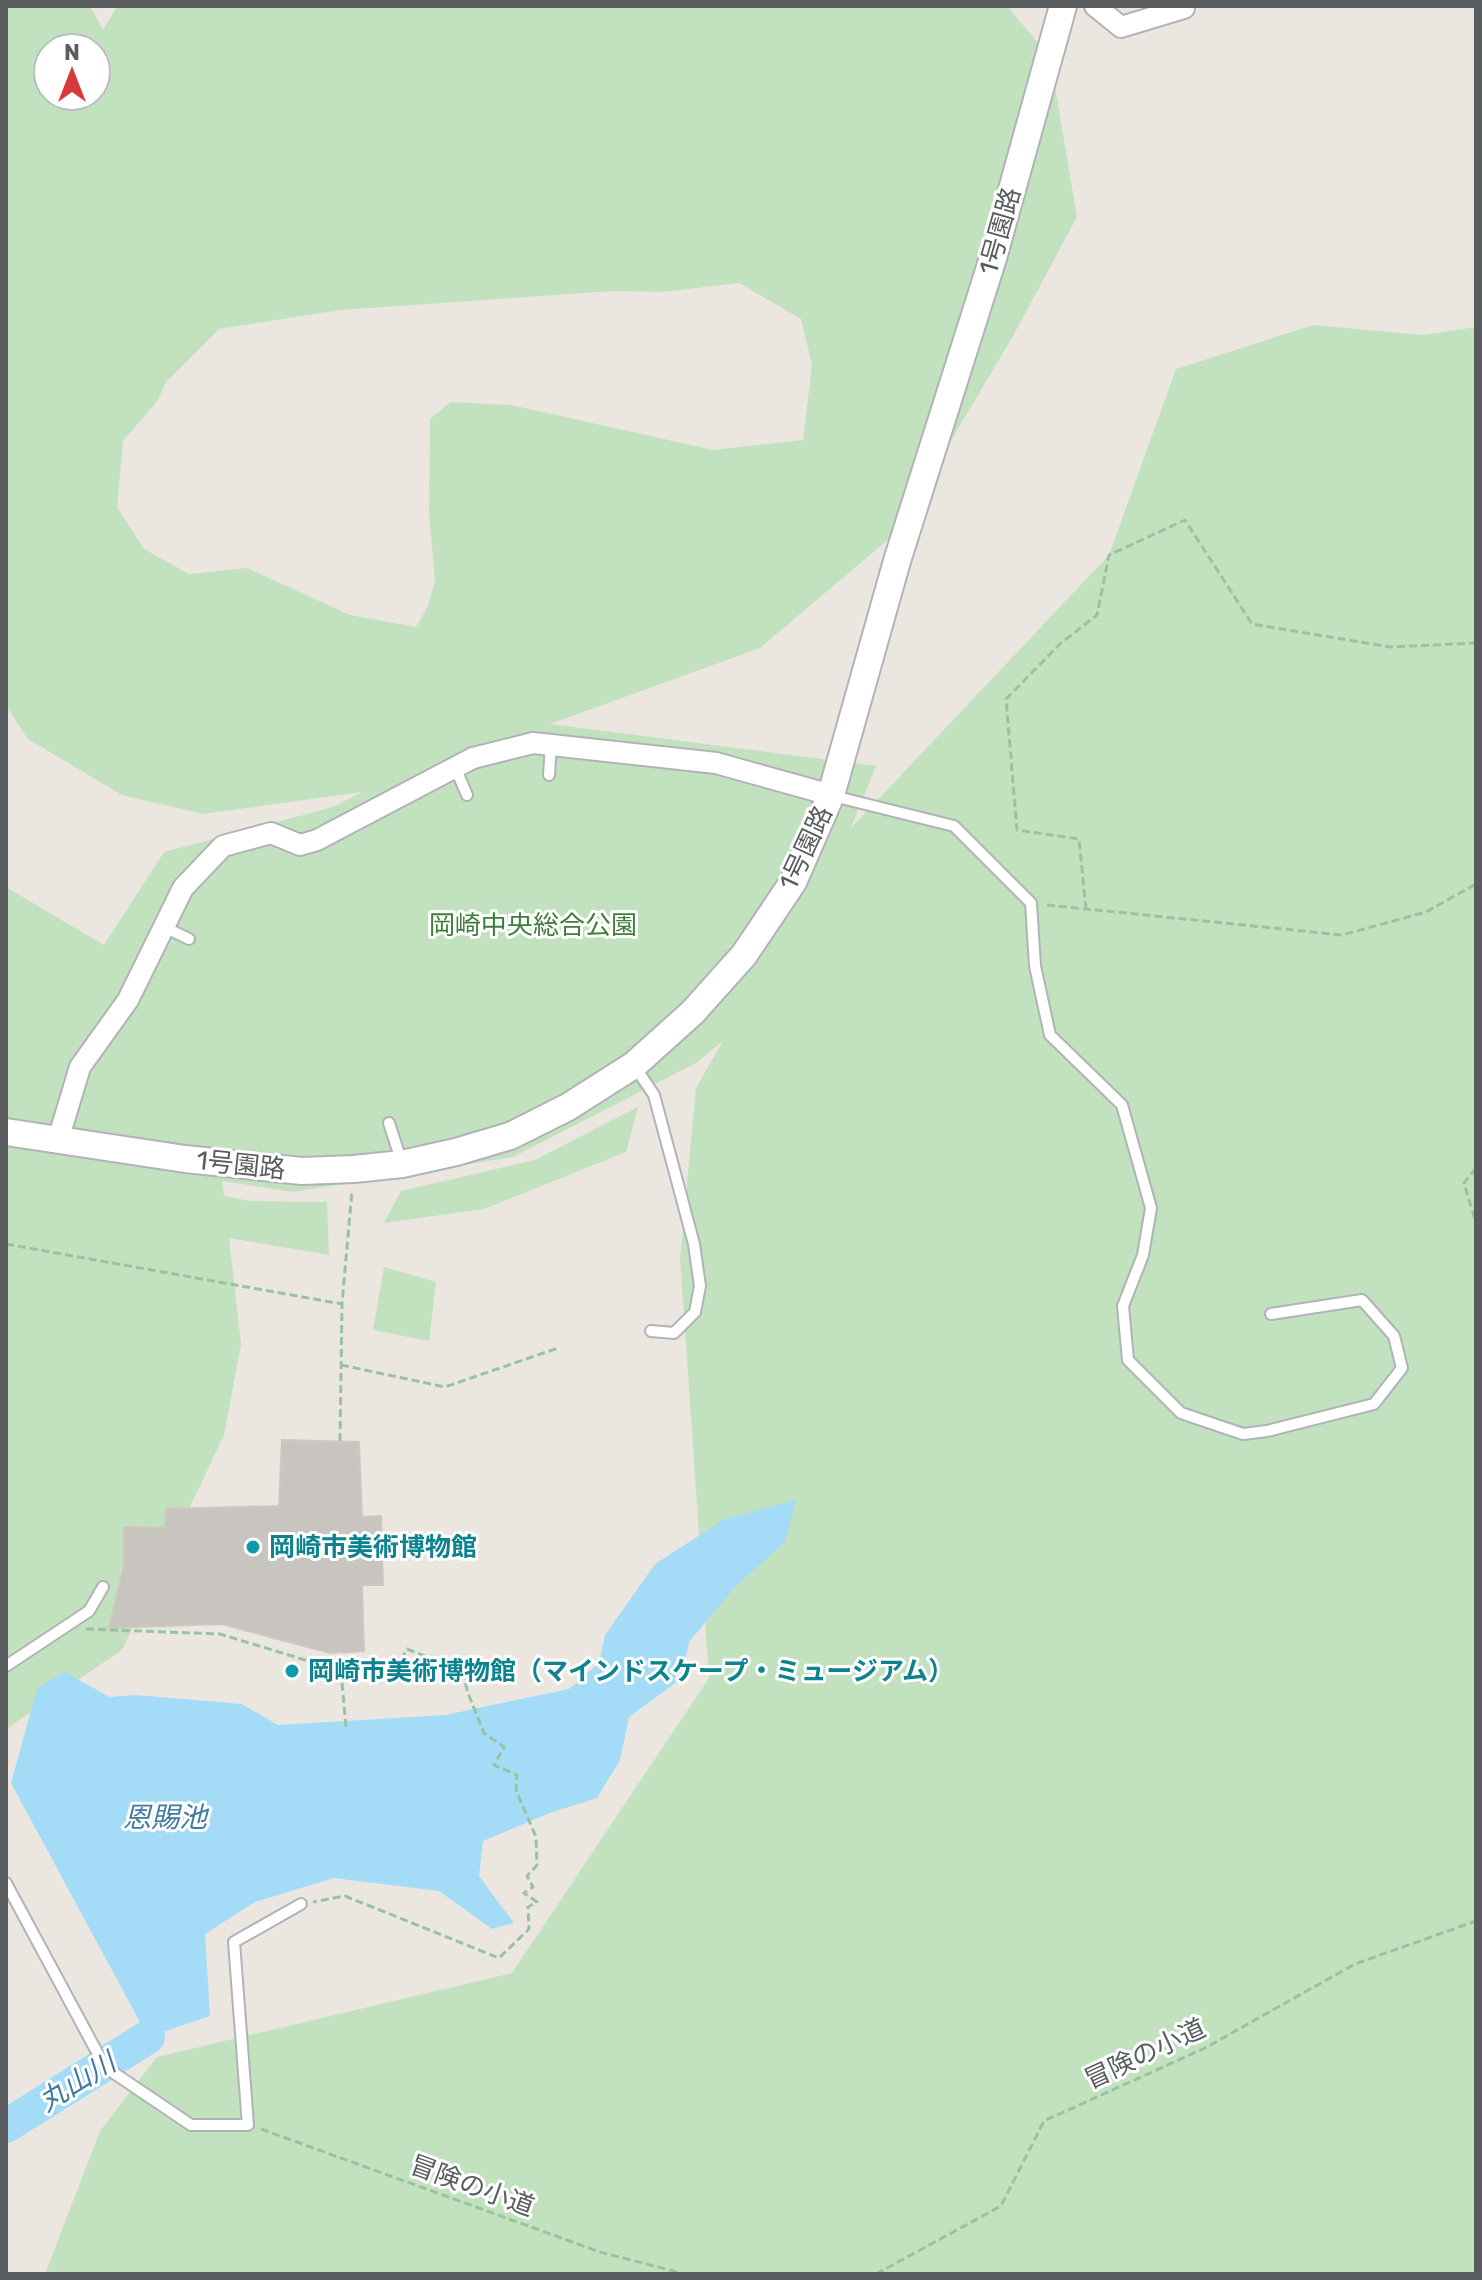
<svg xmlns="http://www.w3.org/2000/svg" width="1482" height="2280" font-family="Rubik,'Noto Sans JP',sans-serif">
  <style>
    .green { fill: #c2e1be; fill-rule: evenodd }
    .water { fill: #a4dcf7 }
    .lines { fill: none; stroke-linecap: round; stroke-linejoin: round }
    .river { stroke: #a4dcf7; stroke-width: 34 }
    .building { fill: #c8c4c0; stroke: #cec8bf; stroke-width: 2 }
    .service-casing { stroke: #b1b3b7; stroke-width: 14 }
    .minor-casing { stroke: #b1b3b7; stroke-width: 24 }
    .tertiary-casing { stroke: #b1b3b7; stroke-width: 30 }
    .path { stroke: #99c3a0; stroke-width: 3; stroke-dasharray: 8 4; stroke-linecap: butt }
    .service { stroke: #fff; stroke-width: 10 }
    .minor { stroke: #fff; stroke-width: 20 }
    .tertiary { stroke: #fff; stroke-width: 26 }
    .culture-dot { fill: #0f9aa8; stroke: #fff; stroke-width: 3 }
    .labels { text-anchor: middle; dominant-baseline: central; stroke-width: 6; stroke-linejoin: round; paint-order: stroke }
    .street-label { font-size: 26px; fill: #595d60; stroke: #fff }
    .park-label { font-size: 26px; fill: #3f7d3a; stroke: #fff }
    .culture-label { font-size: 26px; font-weight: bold; fill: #0d838f; stroke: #fff; text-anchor: start }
    .water-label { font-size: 28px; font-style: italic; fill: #417a9e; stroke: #fff }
  </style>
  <rect width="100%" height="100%" fill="#ebe7e0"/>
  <path class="green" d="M 6,6 L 90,6 L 103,30 L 117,6 L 1007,6 L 1050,57 L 1077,217 L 1013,336 L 896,533 L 760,648 L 550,724 L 876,766 L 851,828 L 1109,555 L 1176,369 L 1313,325 L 1423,335 L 1476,327 L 1476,2274 L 45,2274 L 100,2131 L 157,2057 L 512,1973 L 709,1678 L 680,1258 L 696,1088 L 723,1041 L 696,1063 L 513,1157 L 293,1192 L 222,1181 L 224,1196 L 251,1201 L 327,1202 L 329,1255 L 229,1238 L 241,1344 L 224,1435 L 122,1650 L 6,1729 L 6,887 L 104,945 L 164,852 L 333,807 L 362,792 L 203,814 L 122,795 L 28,739 L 6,706 ZM 48,48 L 96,48 L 96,96 L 48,96 ZM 739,283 L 801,319 L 812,365 L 803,440 L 713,450 L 511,405 L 451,402 L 430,419 L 429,513 L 435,581 L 428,606 L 416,627 L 350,615 L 247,568 L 189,574 L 144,549 L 117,507 L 123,441 L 158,400 L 166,382 L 219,329 L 340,310 L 613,291 L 662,292 Z
    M 638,1107 L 626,1152 L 484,1209 L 384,1223 L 401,1191 L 535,1160 Z
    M 384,1267 L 436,1282 L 429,1341 L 373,1330 Z"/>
  <path class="water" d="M 796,1500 L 785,1542 L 736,1586 L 689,1642 L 682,1678 L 629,1717 L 620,1760 L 597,1798 L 550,1813 L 483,1841 L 479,1876 L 514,1923 L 492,1929 L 439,1891 L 334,1878 L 255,1902 L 205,1934 L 210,2016 L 148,2037 L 11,1783 L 37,1689 L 64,1672 L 110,1697 L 135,1695 L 242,1704 L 278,1725 L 445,1715 L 569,1689 L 599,1663 L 605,1635 L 655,1564 L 725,1519 Z"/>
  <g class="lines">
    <path class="river" d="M 6,2126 L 148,2037"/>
  </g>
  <path class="building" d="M 282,1440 L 359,1442 L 362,1517 L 381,1516 L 383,1585 L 362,1585 L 364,1651 L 330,1653 L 222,1624 L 109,1628 L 124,1565 L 124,1527 L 165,1528 L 166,1509 L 279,1506 Z"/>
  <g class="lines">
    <defs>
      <path id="service" d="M 455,767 L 467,795
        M 549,775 L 551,745
        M 833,796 L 954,826 L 1031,903 L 1035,966 L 1050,1035 L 1122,1105 L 1151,1208 L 1143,1255 L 1123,1306 L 1128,1360 L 1181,1413 L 1243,1434 L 1267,1431 L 1374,1404 L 1402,1368 L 1394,1336 L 1362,1300 L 1271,1314
        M 162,926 L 189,939
        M 635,1067 L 654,1095 L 694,1244 L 700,1286 L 695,1312 L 674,1333 L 651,1331
        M 389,1123 L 402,1163
        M 6,1666 L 89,1611 L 103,1587
        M 6,1883 L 105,2067 L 191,2125 L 248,2125 L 234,1942 L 301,1904"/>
      <path id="minor" d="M 1095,6 L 1121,27 L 1184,8 L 1184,6
        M 58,1140 L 80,1067 L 128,1000 L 183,888 L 223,846 L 271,833 L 300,845 L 317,840 L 473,758 L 533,743 L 716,763 L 831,795"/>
      <path id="tertiary" d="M 6,1132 L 185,1159 L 302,1171 L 354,1169 L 402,1164 L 456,1152 L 510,1136 L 568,1107 L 634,1065 L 693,1012 L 744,955 L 793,882 L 831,795 L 897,561 L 993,258 L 1063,6"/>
    </defs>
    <use href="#service" class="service-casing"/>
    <use href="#minor" class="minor-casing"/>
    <use href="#tertiary" class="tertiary-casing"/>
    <path class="path" d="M 1047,905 L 1342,935 L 1426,912 L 1476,884
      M 1086,909 L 1079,839 L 1017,830 L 1006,699 L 1060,644 L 1097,615 L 1109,555 L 1185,520 L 1252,624 L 1390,647 L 1476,643
      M 1476,1168 L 1464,1183 L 1476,1223
      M 6,1244 L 342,1304 L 352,1190
      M 341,1365 L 445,1387 L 558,1348
      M 340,1441 L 342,1304
      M 86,1629 L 220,1634 L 341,1671 L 399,1664 L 407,1649 L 462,1671 L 468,1693 L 484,1733 L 504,1747 L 494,1765 L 517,1775 L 516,1790 L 536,1837 L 537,1865 L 527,1876 L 533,1887 L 524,1893 L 537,1902 L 528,1907 L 529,1929 L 499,1958 L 345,1896 L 313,1902
      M 341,1671 L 346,1727
      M 261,2129 L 600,2252 L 685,2274
      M 876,2274 L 1001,2206 L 1044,2121 L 1205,2048 L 1355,1964 L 1476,1921"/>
    <use href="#service" class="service"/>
    <use href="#minor" class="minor"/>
    <use href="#tertiary" class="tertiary"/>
  </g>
  <g class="culture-dot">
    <circle cx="253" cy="1547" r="8"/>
    <circle cx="292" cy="1671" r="8"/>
  </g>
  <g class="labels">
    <g class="street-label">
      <text transform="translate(1000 231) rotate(-74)">1号園路</text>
      <text transform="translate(806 848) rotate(-65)">1号園路</text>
      <text transform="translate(241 1165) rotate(6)">1号園路</text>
      <text transform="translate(1145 2054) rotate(-25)">冒険の小道</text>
      <text transform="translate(472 2186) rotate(20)">冒険の小道</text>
    </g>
    <g class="park-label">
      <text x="533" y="925">岡崎中央総合公園</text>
    </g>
    <g class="culture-label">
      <text x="269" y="1547">岡崎市美術博物館</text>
      <text x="308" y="1671">岡崎市美術博物館（マインドスケープ・ミュージアム）</text>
    </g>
    <g class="water-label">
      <text x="165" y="1817">恩賜池</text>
      <text transform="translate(77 2082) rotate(-32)">丸山川</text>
    </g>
  </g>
  <rect width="1482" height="2280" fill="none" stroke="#595d60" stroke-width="16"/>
  <g transform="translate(72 72)"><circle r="38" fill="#ffffff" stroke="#bdbebf" stroke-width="2"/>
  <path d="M0-6L14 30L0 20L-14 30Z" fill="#d9383e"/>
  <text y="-12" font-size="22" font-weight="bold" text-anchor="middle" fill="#595d60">N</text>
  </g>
</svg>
